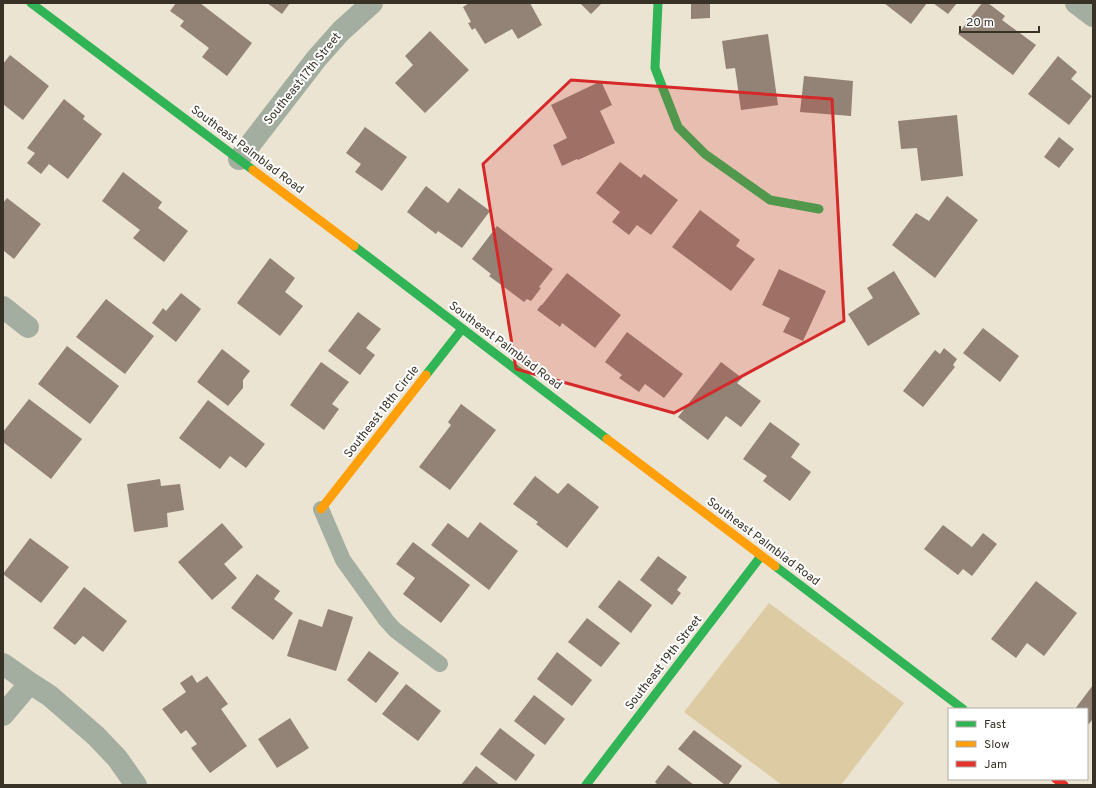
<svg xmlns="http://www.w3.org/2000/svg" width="1096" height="788" font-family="Overpass,sans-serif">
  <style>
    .green { fill: #ddcba3 }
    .building { fill: #928376 }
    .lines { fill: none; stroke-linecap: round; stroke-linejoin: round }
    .lane { stroke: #a4aea0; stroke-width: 16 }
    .street { stroke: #a4aea0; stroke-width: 22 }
    .fast { stroke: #30b455; stroke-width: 9 }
    .slow { stroke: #ff9f0a; stroke-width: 9 }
    .jam { stroke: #e5322d; stroke-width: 9 }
    .marked { fill: #d62828; fill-opacity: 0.2; stroke: #d62828; stroke-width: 3; stroke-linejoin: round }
    .labels { text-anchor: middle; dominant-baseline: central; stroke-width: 4; stroke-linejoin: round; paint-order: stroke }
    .street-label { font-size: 12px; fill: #383226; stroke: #fff }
  </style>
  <rect width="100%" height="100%" fill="#ece4d2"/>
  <path class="green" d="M 769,603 L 904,703 L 841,785 L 782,785 L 684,712 Z"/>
  <path class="building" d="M 176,3 L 195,3 L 196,4 L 200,3 L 252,43 L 227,76 L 202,57 L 209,48 L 180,26 L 184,21 L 170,11 Z
    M 267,3 L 290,3 L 282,14 Z
    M 469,3 L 530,3 L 542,25 L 518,39 L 512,29 L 485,44 L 475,28 L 472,30 L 468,23 L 471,22 L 463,7 Z
    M 580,3 L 602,3 L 591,14 Z
    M 691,3 L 710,3 L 710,18 L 691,19 Z
    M 884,3 L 927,3 L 911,24 Z
    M 933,3 L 957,3 L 948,14 Z
    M 982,3 L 988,3 L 1005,16 L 1002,20 L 1036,45 L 1013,75 L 958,34 Z
    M 430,31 L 469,70 L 425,113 L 395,83 L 413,65 L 405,56 Z
    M 768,34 L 778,105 L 741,110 L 735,68 L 726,69 L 722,41 Z
    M 10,55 L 49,86 L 23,120 L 3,104 L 3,64 Z
    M 1058,56 L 1077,72 L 1071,79 L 1092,96 L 1069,125 L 1028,94 Z
    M 804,76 L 853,81 L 851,116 L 800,112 Z
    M 601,81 L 612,105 L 600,111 L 615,143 L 578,160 L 577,159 L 562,166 L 553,145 L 567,138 L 551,105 Z
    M 64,99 L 85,116 L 83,119 L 102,134 L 68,179 L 49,164 L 41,174 L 27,163 L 35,153 L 27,148 Z
    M 957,115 L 963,176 L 921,181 L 917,148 L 901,149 L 898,121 Z
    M 365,127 L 407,157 L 382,191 L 355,172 L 361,164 L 346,153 Z
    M 1059,137 L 1074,149 L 1059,168 L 1044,157 Z
    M 620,162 L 641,178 L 644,174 L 678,200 L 651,235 L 637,225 L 629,235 L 612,222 L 620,212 L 596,193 Z
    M 123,172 L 162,202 L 158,208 L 188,231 L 164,262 L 133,238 L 140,230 L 102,201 Z
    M 426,186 L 448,203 L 459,188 L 490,211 L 462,248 L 438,231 L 436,234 L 407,212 Z
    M 947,196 L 978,220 L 935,278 L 892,245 L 916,213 L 929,221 Z
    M 7,198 L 41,224 L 14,259 L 4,251 L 3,253 L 3,203 Z
    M 700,210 L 740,240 L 736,246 L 755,259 L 731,291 L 672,247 Z
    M 497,226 L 553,269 L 539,287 L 541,288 L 531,301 L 527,299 L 524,302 L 489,276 L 491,274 L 472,259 Z
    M 270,258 L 295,278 L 285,292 L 303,306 L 280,336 L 237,303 Z
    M 779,269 L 826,291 L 803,341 L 783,332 L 790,318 L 762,305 Z
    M 894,271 L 920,314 L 868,346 L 848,314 L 873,298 L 867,288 Z
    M 567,273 L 621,315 L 595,348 L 562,323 L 560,327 L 537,310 L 541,305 L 542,305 Z
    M 181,293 L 201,309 L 176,342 L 152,323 L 163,308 L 166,311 Z
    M 106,299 L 154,336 L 125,374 L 76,337 Z
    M 358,312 L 381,329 L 366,348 L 375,355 L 360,375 L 328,351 Z
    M 983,328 L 1019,356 L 1000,382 L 963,353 Z
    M 627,332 L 683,374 L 664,398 L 645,384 L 639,392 L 619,378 L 622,375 L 605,362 Z
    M 67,346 L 119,386 L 90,424 L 38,384 Z
    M 944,348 L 957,359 L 953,365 L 955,367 L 923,407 L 903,391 L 935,350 L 940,354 Z
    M 222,349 L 250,371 L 243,380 L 243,388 L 228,406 L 197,382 Z
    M 321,362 L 349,382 L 332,404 L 339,409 L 324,430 L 290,405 Z
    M 721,362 L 742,378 L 737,383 L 761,401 L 741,427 L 726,416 L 708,440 L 678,417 Z
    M 29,399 L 82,439 L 51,479 L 3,442 L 3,432 Z
    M 208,400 L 265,444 L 246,468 L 230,456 L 220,469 L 179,438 Z
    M 461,404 L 496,430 L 450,490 L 419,467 L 451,425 L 448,422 Z
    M 770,422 L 800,444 L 791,457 L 811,472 L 790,501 L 763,481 L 767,476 L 743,459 Z
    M 535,476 L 558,494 L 568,483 L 599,507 L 567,548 L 536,524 L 538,522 L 513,504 Z
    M 160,479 L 161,486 L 180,484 L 184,510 L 167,513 L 168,527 L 134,532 L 127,484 Z
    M 480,522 L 518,551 L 489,590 L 431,545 L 448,523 L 468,538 Z
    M 222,523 L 243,547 L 224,564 L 237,578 L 212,600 L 178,562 Z
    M 943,525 L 972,547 L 983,533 L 997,544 L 972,576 L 963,569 L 958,575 L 924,549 Z
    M 30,538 L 69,567 L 41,603 L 3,574 Z
    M 413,542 L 470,585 L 441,623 L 403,594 L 415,578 L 396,564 Z
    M 658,556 L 687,577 L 677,590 L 681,593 L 672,605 L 640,580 Z
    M 257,574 L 280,591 L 274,599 L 293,613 L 273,640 L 231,608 Z
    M 619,580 L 652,605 L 631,633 L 598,607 Z
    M 1036,581 L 1077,613 L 1044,656 L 1027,643 L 1016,658 L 991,639 Z
    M 84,587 L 127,621 L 103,652 L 83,636 L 75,645 L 53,628 Z
    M 328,609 L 353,617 L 336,671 L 287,656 L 299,619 L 322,627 Z
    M 587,618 L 620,643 L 601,667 L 568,642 Z
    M 369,651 L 399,673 L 376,703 L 347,680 Z
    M 557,652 L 592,680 L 572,706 L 537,679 Z
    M 192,675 L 197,683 L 207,676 L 228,704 L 221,709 L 247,746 L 210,773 L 191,748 L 197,744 L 186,730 L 181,734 L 162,709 L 186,692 L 180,683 Z
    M 406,684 L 441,711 L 418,741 L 382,714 Z
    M 1093,685 L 1093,721 L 1092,720 L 1089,724 L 1087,722 L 1087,709 L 1075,709 Z
    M 534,695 L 565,719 L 545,745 L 514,721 Z
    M 290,718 L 309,748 L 277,768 L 258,739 Z
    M 500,728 L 535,755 L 516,781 L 480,754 Z
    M 694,730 L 742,766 L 728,785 L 725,785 L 678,749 Z
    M 668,765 L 694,785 L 658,785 L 655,782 Z
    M 476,766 L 500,785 L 461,785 Z"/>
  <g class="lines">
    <path class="lane" d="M 321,509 L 343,560 L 386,620 L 395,630 L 440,664"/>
    <path class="street" d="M 1076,3 L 1093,16
      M 239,159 L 317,58 L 341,31 L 372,3
      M 3,307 L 28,327
      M 3,664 L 30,683 L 50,696 L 96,736 L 117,758 L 136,785
      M 3,715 L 30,683"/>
    <path class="fast" d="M 31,3 L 253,170
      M 658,3 L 655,68 L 678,127 L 705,154 L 770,200 L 819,209
      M 354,246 L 607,439
      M 426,375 L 462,329
      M 775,566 L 963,709
      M 586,785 L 761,556"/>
    <path class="slow" d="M 253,170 L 354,246
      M 607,439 L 775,566
      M 321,509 L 426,375"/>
    <path class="jam" d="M 1056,779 L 1064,785"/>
  </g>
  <path class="marked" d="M 571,80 L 832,99 L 844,321 L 674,413 L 516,369 L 483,164 Z"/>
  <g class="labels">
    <g class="street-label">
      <text transform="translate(303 79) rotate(-51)">Southeast 17th Street</text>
      <text transform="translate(247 150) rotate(37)">Southeast Palmblad Road</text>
      <text transform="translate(505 346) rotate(37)">Southeast Palmblad Road</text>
      <text transform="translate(382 412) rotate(-52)">Southeast 18th Circle</text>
      <text transform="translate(763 542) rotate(37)">Southeast Palmblad Road</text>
      <text transform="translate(664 663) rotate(-52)">Southeast 19th Street</text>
    </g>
  </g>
  <rect width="1096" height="788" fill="none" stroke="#383226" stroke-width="8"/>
  <rect x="948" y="708" width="140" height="72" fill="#ffffff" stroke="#afada8"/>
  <rect x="956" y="721" width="20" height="6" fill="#30b455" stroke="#afada8"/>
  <text x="984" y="728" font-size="12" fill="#383226">Fast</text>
  <rect x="956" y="741" width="20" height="6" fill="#ff9f0a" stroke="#afada8"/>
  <text x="984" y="748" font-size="12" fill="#383226">Slow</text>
  <rect x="956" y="761" width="20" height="6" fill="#e5322d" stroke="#afada8"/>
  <text x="984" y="768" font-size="12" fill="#383226">Jam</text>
  <path d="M960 26v6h79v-6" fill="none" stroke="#383226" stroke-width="2"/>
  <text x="966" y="26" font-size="12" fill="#383226" stroke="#ffffff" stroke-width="3" paint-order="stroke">20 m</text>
</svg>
